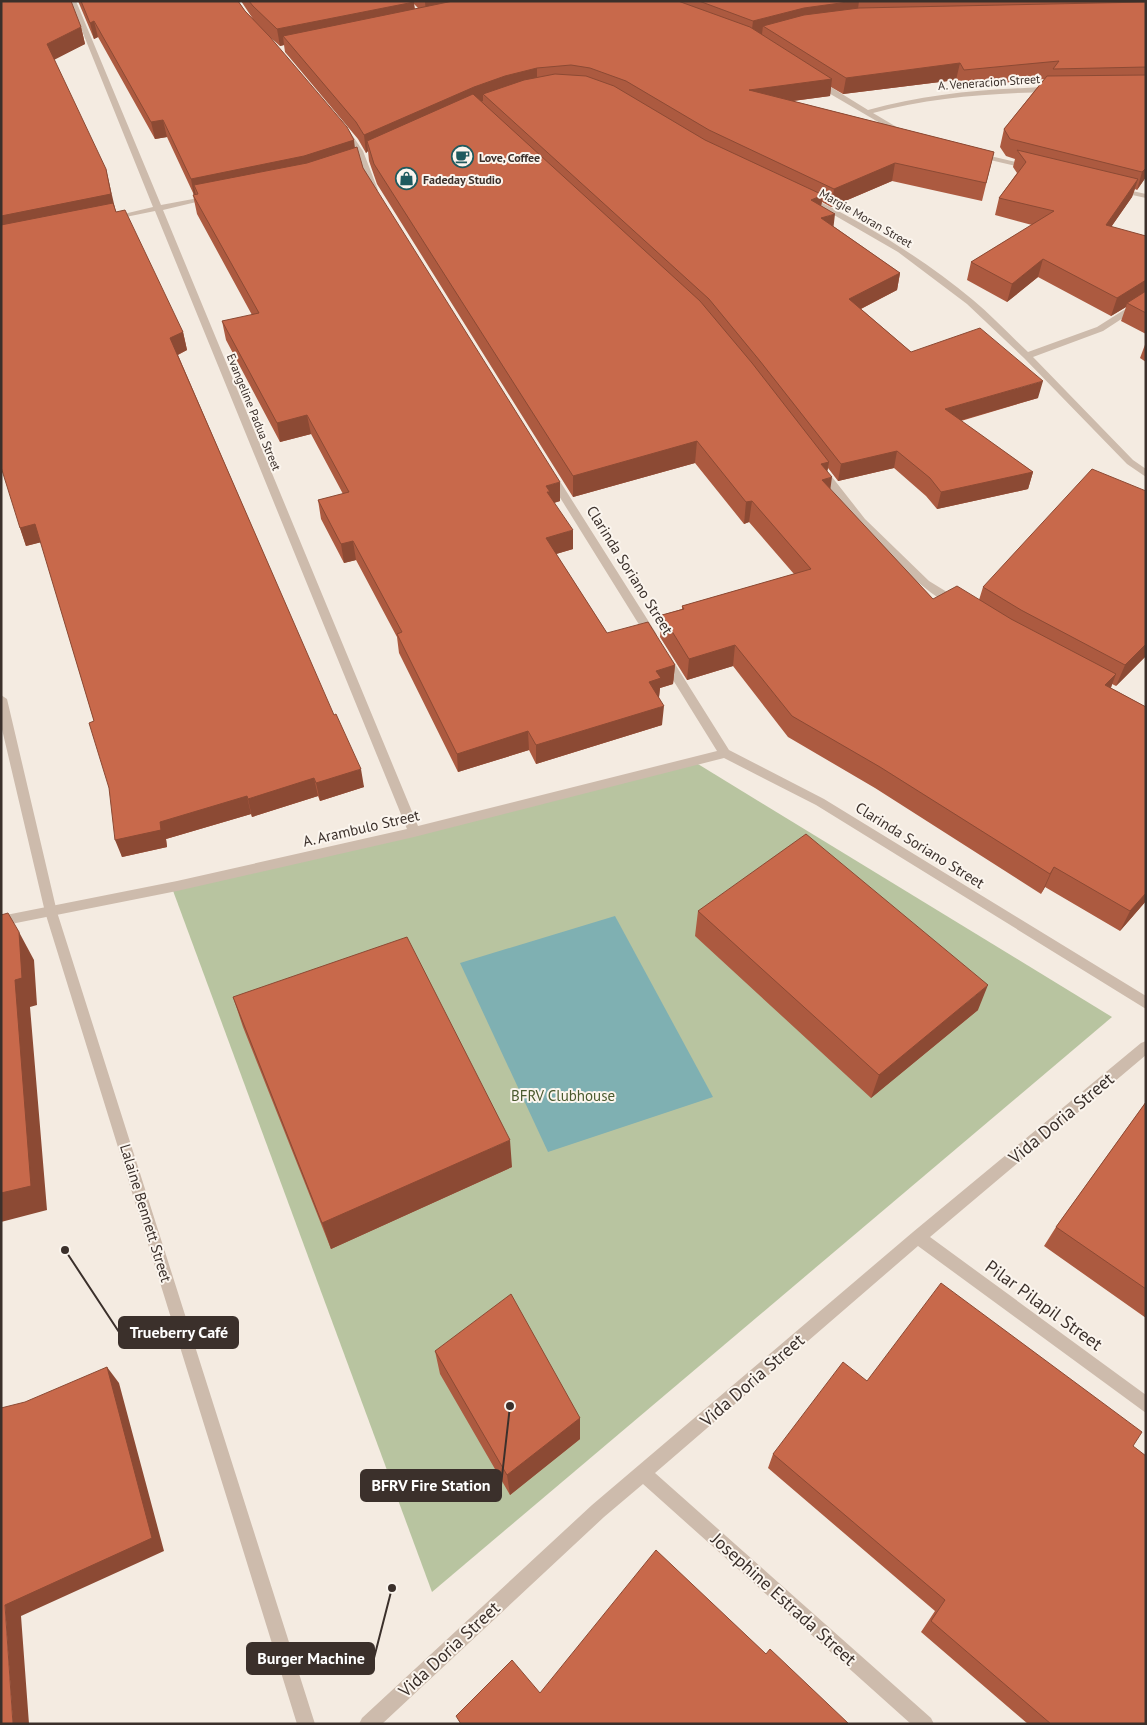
<svg xmlns="http://www.w3.org/2000/svg" width="1147" height="1725" font-family="'PT Sans',sans-serif">
  <style>
    .green { fill: #b8c4a0 }
    .water { fill: #7fb0b2 }
    .lines { fill: none; stroke-linecap: round; stroke-linejoin: round }
    .minor { fill: #cdbbac; fill-rule: evenodd }
    .tertiary { fill: #cdbbac; fill-rule: evenodd }
    .wall { fill: #ac5a40; fill-rule: evenodd }
    .shaded-wall { fill: #8c4a34 }
    .building { fill: #c8694b; stroke: #8c4a34 }
    .labels { text-anchor: middle; dominant-baseline: central; stroke-width: 4; stroke-linejoin: round; paint-order: stroke }
    .far-street-label { font-size: 12px; fill: #3b302b; stroke: #fbf5ee }
    .far-poi-label { font-size: 12px; font-weight: bold; fill: #3b302b; stroke: #fbf5ee; text-anchor: start }
    .street-label { font-size: 15px; fill: #3b302b; stroke: #fbf5ee }
    .park-label { font-size: 15px; fill: #4a5a2e; stroke: #fbf5ee }
    .near-street-label { font-size: 18px; fill: #3b302b; stroke: #fbf5ee }
    .leader { fill: none; stroke: #3b302b; stroke-width: 2 }
    .callout-dot { fill: #3b302b; stroke: #fbf5ee; stroke-width: 2 }
    .callout { fill: #3b302b; stroke: #3b302b; stroke-width: 2 }
    .callout-label { font-size: 16px; text-anchor: middle; font-weight: bold; fill: #fff }
  </style>
  <rect width="100%" height="100%" fill="#f4ebe1"/>
  <path class="green" d="M 693,761 L 1112,1017 L 432,1592 L 172,888 Z"/>
  <path class="water" d="M 615,916 L 713,1097 L 548,1152 L 460,963 Z"/>
  <g class="lines">
    <path class="minor" d="M 70,1 L 76,1 L 161,205 L 209,196 L 213,198 L 163,210 L 418,826 L 717,751 L 660,659 L 666,655 L 670,656 L 729,750 L 824,799 L 1146,996 L 1146,1009 L 816,805 L 724,758 L 414,837 L 177,891 L 1,926 L 1,916 L 177,881 L 407,829 L 155,211 L 111,220 L 107,218 L 153,207 Z
      M 815,81 L 821,81 L 868,110 C 919,96 971,90 1025,88 C 1033,88 1048,85 1055,90 L 1051,92 C 991,93 931,97 873,113 L 900,129 L 900,133 L 897,133 L 815,85 Z
      M 342,129 L 348,129 L 363,151 L 378,190 L 377,192 L 371,192 L 356,151 L 341,131 Z
      M 973,152 L 1029,165 L 1033,167 L 1029,169 L 973,156 Z
      M 1114,187 L 1146,194 L 1146,198 L 1114,191 Z
      M 802,196 L 808,196 C 867,224 922,258 973,300 C 992,316 1010,335 1028,352 L 1097,327 L 1146,296 L 1146,303 L 1103,331 L 1033,357 L 1133,460 L 1146,469 L 1146,477 L 1127,464 L 1024,358 L 967,304 L 898,252 L 834,215 L 802,200 Z
      M 822,467 L 825,468 L 865,519 L 929,581 L 960,600 L 961,603 L 960,606 C 941,611 870,538 857,522 C 843,506 829,488 817,470 Z
      M 551,472 L 556,475 L 656,633 L 657,636 L 656,639 L 648,639 L 546,475 Z
      M 1146,1041 L 1146,1055 L 930,1237 L 1146,1395 L 1146,1413 L 918,1246 L 655,1473 L 931,1718 L 934,1724 L 911,1724 L 643,1484 L 604,1517 L 382,1724 L 359,1724 L 362,1718 L 592,1505 L 913,1232 L 1141,1043 Z"/>
    <path class="tertiary" d="M 1,695 L 7,699 L 57,912 L 315,1724 L 297,1724 L 45,912 L 1,725 Z"/>
  </g>
  <path class="wall" d="M 1,1 L 81,27 L 85,44 L 54,59 L 116,212 L 183,332 L 187,350 L 178,355 L 364,787 L 320,801 L 318,796 L 252,817 L 251,814 L 166,839 L 167,847 L 122,857 L 109,788 L 94,721 L 41,542 L 26,546 L 20,528 Z
    M 78,1 L 238,1 L 245,11 L 253,19 L 241,1 L 1146,1 L 1146,177 L 1137,190 L 1135,189 L 1132,197 L 1111,227 L 1146,236 L 1146,334 L 1121,321 L 1126,307 L 1111,316 L 1038,277 L 1007,302 L 967,280 L 971,262 L 1032,225 L 995,215 L 999,198 L 1017,173 L 1013,167 L 1015,159 L 1006,156 L 1000,147 L 1004,129 L 1044,79 L 961,87 L 956,80 L 843,94 L 831,87 L 830,96 L 793,101 L 994,152 L 982,201 L 892,181 L 831,207 L 822,202 L 821,206 L 833,226 L 900,273 L 897,290 L 861,309 L 911,352 L 1038,398 L 961,421 L 1033,472 L 1028,489 L 937,509 L 926,496 L 894,468 L 838,481 L 828,468 L 827,471 L 830,490 L 933,599 L 979,600 L 983,587 L 1146,656 L 1116,686 L 1112,684 L 1111,688 L 1146,707 L 1146,901 L 1120,931 L 1045,887 L 1041,894 L 875,788 L 788,737 L 733,666 L 687,680 L 660,637 L 662,615 L 682,609 L 682,606 L 794,574 L 749,522 L 744,524 L 695,463 L 573,497 L 377,184 L 369,161 L 368,151 L 366,153 L 358,139 L 285,52 L 284,45 L 280,46 L 271,38 L 355,148 L 363,168 L 560,501 L 554,503 L 573,549 L 556,554 L 607,633 L 675,665 L 673,684 L 660,688 L 659,697 L 658,698 L 662,725 L 536,764 L 529,750 L 458,772 L 399,653 L 397,637 L 356,560 L 344,563 L 321,519 L 318,500 L 343,494 L 311,434 L 280,442 L 226,340 L 222,321 L 252,315 L 197,214 L 193,195 L 194,195 L 167,137 L 155,139 L 98,37 L 94,39 ZM 414,4 L 418,8 L 415,9 Z
    M 1146,342 L 1146,362 L 1140,358 Z
    M 698,911 L 978,1010 L 871,1098 L 695,936 Z
    M 233,997 L 512,1167 L 331,1249 L 243,1027 Z
    M 1146,1102 L 1146,1318 L 1044,1246 L 1056,1227 Z
    M 435,1351 L 580,1418 L 580,1439 L 510,1495 L 440,1374 Z
    M 867,1381 L 1133,1446 L 1146,1724 L 1028,1724 L 921,1632 L 935,1611 L 768,1468 L 773,1454 Z"/>
  <path class="shaded-wall" d="M 425,1 L 500,1 L 426,16 Z
    M 855,1 L 859,1 L 857,17 L 763,26 L 762,34 L 751,37 L 753,21 L 804,8 Z
    M 414,2 L 415,19 L 283,36 L 284,45 L 280,46 L 277,29 Z
    M 94,21 L 98,37 L 94,39 L 90,23 Z
    M 81,27 L 85,44 L 52,61 L 47,44 Z
    M 960,63 L 956,80 L 843,94 L 846,78 Z
    M 537,68 L 537,85 L 483,94 L 483,101 L 367,141 L 368,151 L 366,153 L 364,135 L 474,87 L 505,76 Z
    M 832,79 L 830,96 L 748,107 L 749,90 Z
    M 163,120 L 167,137 L 155,139 L 151,122 Z
    M 354,140 L 356,157 L 194,185 L 196,196 L 194,196 L 191,179 Z
    M 895,163 L 892,181 L 831,207 L 834,189 Z
    M 1146,168 L 1146,177 L 1137,190 L 1142,172 Z
    M 106,169 L 120,230 L 1,235 L 1,216 Z
    M 1138,179 L 1132,197 L 1100,243 L 1106,225 Z
    M 823,195 L 820,211 L 811,200 Z
    M 835,214 L 833,231 L 821,218 Z
    M 1043,259 L 1038,277 L 1007,302 L 1012,284 Z
    M 900,273 L 897,290 L 847,316 L 849,299 Z
    M 1146,280 L 1146,294 L 1127,303 L 1126,307 L 1111,316 L 1117,298 Z
    M 183,332 L 187,350 L 175,356 L 170,338 Z
    M 1043,381 L 1038,398 L 941,426 L 945,409 Z
    M 307,415 L 311,434 L 280,442 L 277,423 Z
    M 697,441 L 695,463 L 573,497 L 573,476 Z
    M 897,451 L 894,468 L 838,481 L 841,464 Z
    M 829,462 L 826,479 L 832,477 L 829,499 L 818,502 L 821,464 Z
    M 1033,472 L 1028,489 L 937,509 L 941,492 Z
    M 560,482 L 560,501 L 550,504 L 546,486 Z
    M 752,501 L 749,522 L 744,524 L 746,502 Z
    M 35,524 L 42,542 L 26,546 L 20,528 Z
    M 573,530 L 573,549 L 546,557 L 546,538 Z
    M 353,541 L 356,560 L 344,563 L 341,544 Z
    M 1146,644 L 1146,656 L 1116,686 L 1125,665 Z
    M 735,645 L 733,666 L 687,680 L 689,659 Z
    M 675,665 L 673,684 L 660,688 L 659,697 L 648,701 L 649,682 L 656,671 Z
    M 1116,674 L 1108,695 L 1105,685 Z
    M 664,706 L 662,725 L 536,764 L 536,745 Z
    M 528,731 L 529,750 L 458,772 L 457,754 Z
    M 361,769 L 364,787 L 320,801 L 316,783 Z
    M 314,778 L 318,796 L 252,817 L 248,799 Z
    M 247,796 L 251,814 L 166,839 L 167,847 L 122,857 L 115,840 L 160,822 Z
    M 1054,867 L 1045,887 L 1041,894 L 1050,874 Z
    M 1146,893 L 1146,901 L 1120,931 L 1130,911 Z
    M 19,932 L 34,960 L 37,1005 L 30,1007 L 47,1210 L 1,1222 L 1,1193 L 15,980 Z
    M 988,985 L 978,1010 L 871,1098 L 879,1075 Z
    M 510,1140 L 512,1167 L 331,1249 L 322,1223 Z
    M 107,1367 L 119,1383 L 164,1551 L 21,1616 L 29,1724 L 13,1724 L 5,1605 Z
    M 580,1418 L 580,1439 L 510,1495 L 507,1475 Z"/>
  <path class="building" d="M 1,1 L 71,1 L 81,27 L 47,44 L 106,169 L 111,194 L 1,216 Z
    M 81,1 L 238,1 L 245,11 L 270,37 L 347,127 L 354,140 L 304,156 L 191,179 L 163,120 L 151,122 L 94,21 L 90,23 Z
    M 249,1 L 413,1 L 414,2 L 277,29 L 253,6 Z
    M 453,1 L 678,1 L 750,27 L 832,79 L 749,90 L 994,152 L 986,183 L 895,163 L 834,189 L 709,130 L 626,81 L 590,68 L 571,65 L 537,68 L 505,76 L 474,87 L 364,135 L 356,122 L 283,36 Z
    M 699,1 L 855,1 L 804,8 L 753,21 Z
    M 1146,2 L 1146,67 L 1053,69 L 1059,61 L 964,70 L 960,63 L 846,78 L 763,26 L 804,15 L 859,8 Z
    M 555,74 L 586,76 L 614,86 L 705,140 L 823,195 L 811,200 L 835,214 L 821,218 L 900,273 L 849,299 L 911,352 L 980,328 L 1043,381 L 945,409 L 1033,472 L 941,492 L 930,478 L 897,451 L 841,464 L 760,361 L 709,299 L 483,94 L 524,80 Z
    M 1146,75 L 1146,168 L 1142,172 L 1010,139 L 1004,129 L 1047,76 Z
    M 473,94 L 700,301 L 752,363 L 829,462 L 821,464 L 832,477 L 822,480 L 933,599 L 957,586 L 1011,619 L 1116,674 L 1105,685 L 1146,707 L 1146,893 L 1130,911 L 1054,867 L 1050,874 L 880,767 L 792,716 L 735,645 L 689,659 L 662,615 L 684,609 L 682,606 L 811,569 L 752,501 L 746,502 L 697,441 L 573,476 L 374,164 L 367,141 Z
    M 357,147 L 363,168 L 560,482 L 546,486 L 550,492 L 547,492 L 573,530 L 546,538 L 607,633 L 648,622 L 675,665 L 656,671 L 661,678 L 649,682 L 664,706 L 536,745 L 528,731 L 457,754 L 397,634 L 402,632 L 353,541 L 341,544 L 318,500 L 349,492 L 307,415 L 277,423 L 222,321 L 259,313 L 193,195 L 198,194 L 194,185 L 307,163 Z
    M 1017,150 L 1138,179 L 1106,225 L 1146,236 L 1146,280 L 1117,298 L 1043,259 L 1012,284 L 971,262 L 1054,211 L 999,198 L 1026,162 Z
    M 113,203 L 116,212 L 125,210 L 183,332 L 170,338 L 334,715 L 336,714 L 361,769 L 316,783 L 314,778 L 248,799 L 247,796 L 160,822 L 161,830 L 115,840 L 109,788 L 89,723 L 94,721 L 35,524 L 20,528 L 1,467 L 1,225 Z
    M 1146,291 L 1146,313 L 1127,303 Z
    M 1092,469 L 1146,491 L 1146,644 L 1125,665 L 1021,610 L 983,587 Z
    M 806,834 L 988,985 L 879,1075 L 698,911 Z
    M 8,913 L 19,932 L 22,978 L 15,980 L 31,1186 L 1,1193 L 1,915 Z
    M 407,937 L 510,1140 L 322,1223 L 233,997 Z
    M 1146,1102 L 1146,1289 L 1056,1227 Z
    M 941,1283 L 1142,1432 L 1133,1446 L 1146,1456 L 1146,1724 L 1051,1724 L 931,1621 L 945,1600 L 773,1454 L 843,1362 L 867,1381 Z
    M 511,1294 L 580,1418 L 507,1475 L 435,1351 Z
    M 107,1367 L 152,1538 L 5,1605 L 13,1724 L 1,1724 L 1,1408 L 25,1402 Z
    M 656,1550 L 766,1654 L 770,1649 L 849,1724 L 461,1724 L 456,1716 L 512,1660 L 540,1693 Z"/>
  <defs>
    <symbol id="cafe-ring" viewBox="-11 -11 22 22"><circle r="9.5" fill="#fbf5ee" stroke="#1f5a5e" stroke-width="1.5"/><path d="M-5.5-4.5H6V0H3Q3 3.5 0 3.5H-2.5Q-5.5 3.5-5.5 0ZM3-3.2v2h1.7v-2ZM-6 4.5H4V6H-6Z" fill="#1f5a5e"/></symbol>
    <symbol id="shop-ring" viewBox="-11 -11 22 22"><circle r="9.5" fill="#fbf5ee" stroke="#1f5a5e" stroke-width="1.5"/><path d="M-5-2.5h2.3a2.7 3.5 0 0 1 5.4 0H5L5.5 6h-11ZM-1.5-2.5h3a1.5 2.3 0 0 0-3 0Z" fill="#1f5a5e"/></symbol>
  </defs>
  <g fill-rule="evenodd">
    <use href="#cafe-ring" x="450" y="144" width="25" height="25"/>
    <use href="#shop-ring" x="394" y="166" width="25" height="25"/>
  </g>
  <g class="labels">
    <g class="far-street-label">
      <text transform="translate(989 82) rotate(-4)">A. Veneracion Street</text>
      <text transform="translate(866 218) rotate(30)">Margie Moran Street</text>
      <text transform="translate(254 412) rotate(68)">Evangeline Padua Street</text>
    </g>
    <g class="far-poi-label">
      <text x="479" y="157">Love, Coffee</text>
      <text x="423" y="179">Fadeday Studio</text>
    </g>
    <g class="street-label">
      <text transform="translate(630 570) rotate(58)">Clarinda Soriano Street</text>
      <text transform="translate(361 828) rotate(-13)">A. Arambulo Street</text>
      <text transform="translate(920 845) rotate(32)">Clarinda Soriano Street</text>
      <text transform="translate(146 1213) rotate(73)">Lalaine Bennett Street</text>
    </g>
    <g class="park-label">
      <text x="563" y="1095">BFRV Clubhouse</text>
    </g>
    <g class="near-street-label">
      <text transform="translate(1061 1118) rotate(-40)">Vida Doria Street</text>
      <text transform="translate(1044 1305) rotate(36)">Pilar Pilapil Street</text>
      <text transform="translate(752 1380) rotate(-41)">Vida Doria Street</text>
      <text transform="translate(784 1599) rotate(42)">Josephine Estrada Street</text>
      <text transform="translate(449 1649) rotate(-43)">Vida Doria Street</text>
    </g>
  </g>
  <path class="leader" d="M65 1250L119 1332M510 1406L501 1485M392 1588L374 1658"/>
  <g class="callout-dot">
    <circle cx="65" cy="1250" r="5"/>
    <circle cx="510" cy="1406" r="5"/>
    <circle cx="392" cy="1588" r="5"/>
  </g>
  <g class="callout">
    <rect x="119" y="1317" width="119" height="31" rx="5"/>
    <rect x="361" y="1470" width="140" height="31" rx="5"/>
    <rect x="247" y="1643" width="127" height="31" rx="5"/>
  </g>
  <g class="callout-label">
    <text x="179" y="1338">Trueberry Café</text>
    <text x="431" y="1491">BFRV Fire Station</text>
    <text x="311" y="1664">Burger Machine</text>
  </g>
  <rect width="1147" height="1725" fill="none" stroke="#3b302b" stroke-width="5"/>
</svg>
